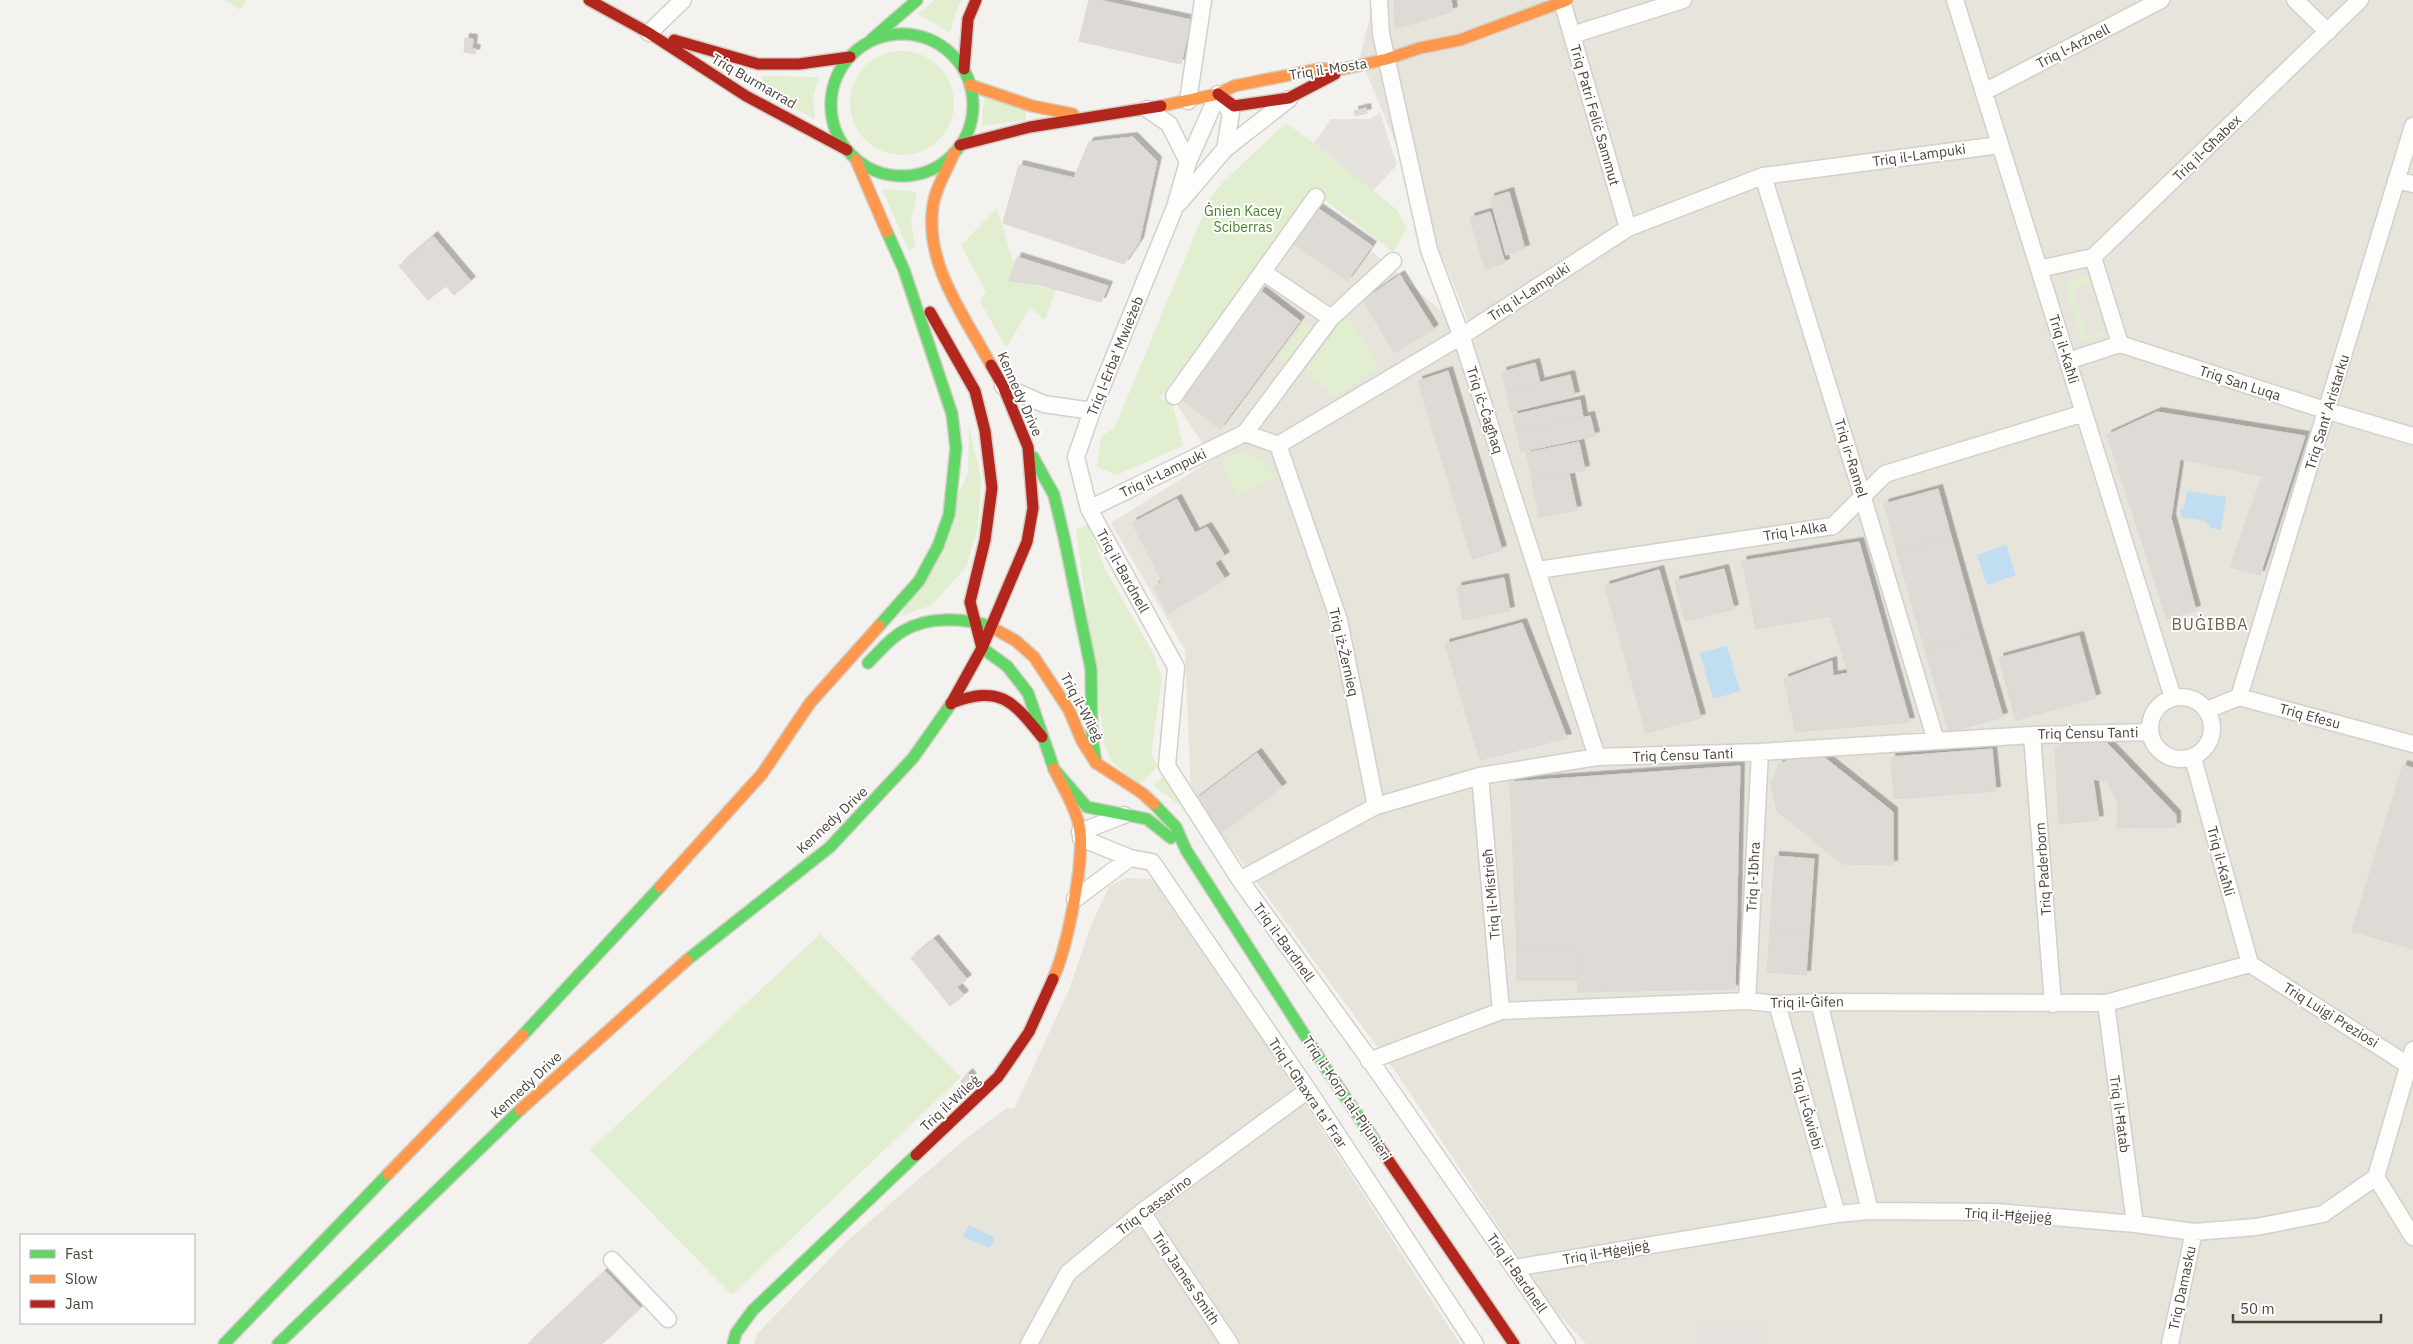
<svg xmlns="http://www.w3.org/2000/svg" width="2413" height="1344" font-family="'IBM Plex Sans',sans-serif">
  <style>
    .residential { fill: #e7e4dc }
    .green { fill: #e1eecf }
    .parking { fill: #e6e3df }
    .water { fill: #c0ddf1 }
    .building { fill: #dedbd6; stroke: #dcd9d4; filter: url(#shadow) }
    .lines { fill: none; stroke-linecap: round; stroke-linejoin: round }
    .street-casing { stroke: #d2d0cb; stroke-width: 19 }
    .fast-casing { stroke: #d3cfc5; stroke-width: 14 }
    .slow-casing { stroke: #d3cfc5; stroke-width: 14 }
    .jam-casing { stroke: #d3cfc5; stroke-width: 14 }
    .street { stroke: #fdfdfc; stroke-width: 16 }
    .fast { stroke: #63d668; stroke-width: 11 }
    .slow { stroke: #ff974d; stroke-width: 11 }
    .jam { stroke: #b3261e; stroke-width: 11 }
    .labels { text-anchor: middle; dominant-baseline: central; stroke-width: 4; stroke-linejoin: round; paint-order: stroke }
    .street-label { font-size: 14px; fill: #4b4439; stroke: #fff }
    .park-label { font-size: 14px; fill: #4a7f2a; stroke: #fff }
    .quarter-label { font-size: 16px; letter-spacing: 1px; fill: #6e6250; stroke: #fff }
  </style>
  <defs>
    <filter id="shadow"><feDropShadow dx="4.5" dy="-4.5" stdDeviation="0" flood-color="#0004"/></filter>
  </defs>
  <rect width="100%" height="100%" fill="#f4f2ee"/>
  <path class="residential" d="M 1374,0 L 2413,0 L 2413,1344 L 1766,1344 L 1768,1322 L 1699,1318 L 1693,1344 L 1586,1344 L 1551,1306 L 1400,1078 L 1191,793 L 1185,650 L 1111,523 L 1213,459 L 1175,402 L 1316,203 L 1477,342 L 1360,57 Z
    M 1127,878 L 1153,879 L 1274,1056 L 1460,1344 L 754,1344 L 757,1334 L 846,1242 L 964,1140 L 1007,1108 L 1014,1109 L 1068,992 L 1090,928 L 1109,886 Z"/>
  <path class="green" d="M 225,0 L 247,0 L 240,10 Z
    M 935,0 L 962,0 L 957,9 L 950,33 L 918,14 Z
    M850 103a52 52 0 1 1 104 0a52 52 0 1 1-104 0Z
    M 762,76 L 819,77 L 813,98 L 815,119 L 759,90 Z
    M 984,96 L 1026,110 L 1026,120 L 982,126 Z
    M 1286,123 L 1314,143 L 1397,210 L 1407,228 L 1393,252 L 1313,191 L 1160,398 L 1173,406 L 1183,446 L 1116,475 L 1097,467 L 1101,437 L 1115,427 L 1210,198 L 1225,180 Z
    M 882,189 L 917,192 L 911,219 L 915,246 L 909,251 Z
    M 997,208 L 1019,282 L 1056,290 L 1045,320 L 1030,308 L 1006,348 L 980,301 L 986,292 L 961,245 Z
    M 2088,275 L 2090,283 L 2073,289 L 2087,336 L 2102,332 L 2103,336 L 2082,342 L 2065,282 Z
    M 1347,314 L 1380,368 L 1334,396 L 1304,373 Z
    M 1305,321 L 1315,328 L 1289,363 L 1279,356 Z
    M 969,426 L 981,480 L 978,527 L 966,567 L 932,605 L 901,616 L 968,473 Z
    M 1238,453 C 1257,452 1266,461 1277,476 L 1237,497 L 1222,460 Z
    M 1088,524 L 1105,569 L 1153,653 L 1162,678 L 1151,754 L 1158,766 L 1139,785 L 1112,762 L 1105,747 L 1076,529 Z
    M 1164,776 L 1183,808 L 1153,785 Z
    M 820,934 L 961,1077 L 732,1295 L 590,1150 Z"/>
  <path class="parking" d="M 1380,112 L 1397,165 L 1373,191 L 1314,143 L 1331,119 L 1370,119 Z
    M 1699,1318 L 1768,1322 L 1766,1344 L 1693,1344 Z"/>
  <path class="water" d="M 2187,491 L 2226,497 L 2221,530 L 2211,528 L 2205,521 L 2182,517 L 2180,510 L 2184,508 Z
    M 2006,545 L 2016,575 L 1987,585 L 1977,555 Z
    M 1727,646 L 1740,691 L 1713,699 L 1700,653 Z
    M 969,1225 L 995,1238 L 990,1248 L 963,1237 Z"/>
  <path class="building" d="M 1089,0 L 1099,0 L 1191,20 L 1181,64 L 1079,41 Z
    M 1394,0 L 1451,0 L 1453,11 L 1395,29 Z
    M 465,38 L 473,39 L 472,49 L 476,49 L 475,54 L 464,52 Z
    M 1366,108 L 1367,113 L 1355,116 L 1354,111 Z
    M 1133,137 L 1157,161 L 1139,242 L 1124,264 L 1003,223 L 1019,165 L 1074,178 L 1089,142 Z
    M 1509,192 L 1525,249 L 1506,255 L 1490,198 Z
    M 1318,208 L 1372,246 L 1347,281 L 1293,243 Z
    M 1490,212 L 1505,263 L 1485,269 L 1470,218 Z
    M 433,236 L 471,281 L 454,295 L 446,286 L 428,300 L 399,266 Z
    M 1017,257 L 1108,286 L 1101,302 L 1040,285 L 1009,281 Z
    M 1400,275 L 1434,329 L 1394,353 L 1363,300 Z
    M 1261,291 L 1300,321 L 1220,429 L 1181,399 Z
    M 1535,363 L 1540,383 L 1506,391 L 1502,372 Z
    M 1448,371 L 1502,550 L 1472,559 L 1418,381 Z
    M 1570,375 L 1575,396 L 1511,412 L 1506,391 Z
    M 1580,400 L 1583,417 L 1517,432 L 1513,415 Z
    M 2157,412 L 2305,436 L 2260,575 L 2230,567 L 2262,476 L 2180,459 L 2171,518 L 2196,610 L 2167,619 L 2107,435 Z
    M 1590,416 L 1595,436 L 1521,452 L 1517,432 Z
    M 1579,442 L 1585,470 L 1532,481 L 1526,453 Z
    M 1569,473 L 1577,510 L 1539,517 L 1532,481 Z
    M 1938,489 L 1951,536 L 1897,552 L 1884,504 Z
    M 1177,499 L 1195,533 L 1207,527 L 1225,556 L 1215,563 L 1225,579 L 1168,614 L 1154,587 L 1162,581 L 1132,523 Z
    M 1951,536 L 1979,635 L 1925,650 L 1897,552 Z
    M 1859,542 L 1910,722 L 1796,732 L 1784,679 L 1832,661 L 1833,676 L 1848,673 L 1830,616 L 1756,629 L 1742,561 Z
    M 1724,569 L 1734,609 L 1685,621 L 1675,581 Z
    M 1659,570 L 1701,718 L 1646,733 L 1605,586 Z
    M 1504,578 L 1510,611 L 1463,620 L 1457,587 Z
    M 1522,623 L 1567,738 L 1480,760 L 1445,644 Z
    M 1979,635 L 2003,717 L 1949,732 L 1925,650 Z
    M 2079,636 L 2096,698 L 2016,720 L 1999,658 Z
    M 2064,740 L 2104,740 L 2176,815 L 2176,827 L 2117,828 L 2118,802 L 2107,782 L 2093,779 L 2099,820 L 2059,824 L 2055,749 Z
    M 1992,749 L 1996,791 L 1894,799 L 1891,757 Z
    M 1257,753 L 1282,787 L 1220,834 L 1195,800 Z
    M 1801,755 L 1825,758 L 1893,812 L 1893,865 L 1842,864 L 1777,811 L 1771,785 L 1779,764 Z
    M 2403,765 L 2413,768 L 2413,949 L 2352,931 Z
    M 1740,766 L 1735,989 L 1578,992 L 1577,951 L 1517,952 L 1510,782 Z
    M 1775,856 L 1814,859 L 1809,932 L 1770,929 Z
    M 1770,929 L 1809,932 L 1806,975 L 1767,972 Z
    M 934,939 L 967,979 L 957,987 L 964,995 L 950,1006 L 911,958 Z
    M 1577,951 L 1578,980 L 1517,980 L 1517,952 Z
    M 968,1073 L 972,1078 L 964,1086 L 960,1082 Z
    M 605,1271 L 640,1308 L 602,1344 L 528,1344 Z"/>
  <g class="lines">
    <defs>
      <path id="street" d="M 1379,0 L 1381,34 L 1429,250 L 1461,335 L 1597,757
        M 1955,0 L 2173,698
        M 2295,0 L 2328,32
        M 1562,1 L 1628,228
        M 649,33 L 683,0
        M 1572,35 L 1683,0
        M 1984,92 L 2161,0
        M 1188,101 L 1203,0
        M 1147,109 L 1169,124 L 1188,162 L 1175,207 L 1092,411 L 1076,457 L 1089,509 L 1176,667 L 1167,766 L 1240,880 L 1367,1056 L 1567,1344
        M 1188,162 L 1218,94 L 1231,113 L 1225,149
        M 1763,176 L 1863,498 L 1936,741
        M 2396,180 L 2413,184
        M 1179,203 L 1225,149 L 1289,99
        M 2093,257 L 2120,344
        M 2039,269 L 2093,257 L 2360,0
        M 1263,272 L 1331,318
        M 2068,361 L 2120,344 L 2328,411 L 2413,436
        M 1003,386 L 1044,404 L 1092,411
        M 1174,396 L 1316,197
        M 1245,433 L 1331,318 L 1393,261
        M 1278,445 L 1468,332 L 1628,228 L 1763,176 L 2000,145
        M 1278,445 L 1339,620 L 1376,806
        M 1089,509 L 1245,433 L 1278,445
        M 1538,570 L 1833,526 L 1885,474 L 2084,413
        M2150 728a31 31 0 1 1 62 0a31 31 0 1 1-62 0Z
        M 2239,697 L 2413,126
        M 2207,710 L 2239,697 L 2413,744
        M 2032,735 L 2053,1004
        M 2193,758 L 2250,964
        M 1480,776 L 1501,1011
        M 1080,832 L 1124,815
        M 1081,838 L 1130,858 L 1152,862 L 1308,1090 L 1475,1344
        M 1240,880 L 1376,806 L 1480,776 L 1597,757 L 1760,752 L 2032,735 L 2150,732
        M 1075,899 L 1130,858
        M 2250,964 L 2408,1065 L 2413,1064
        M 1747,1001 L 1760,752
        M 1819,1002 L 1870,1211
        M 2106,1003 L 2135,1224
        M 1777,1004 L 1837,1214
        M 1369,1061 L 1501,1011 L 1747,1001 L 1777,1004 L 1819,1002 L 2106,1003 L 2250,964
        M 2376,1177 L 2413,1237
        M 1142,1212 L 1230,1344
        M 612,1260 L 668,1319
        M 1514,1268 L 1837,1214 L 1870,1211 L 1996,1212 L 2135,1224 L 2194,1232 L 2256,1227 L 2323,1214 L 2376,1177 L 2413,1050
        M 1029,1344 L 1068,1273 L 1142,1212 L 1308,1090
        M 2170,1344 L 2194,1232"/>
      <path id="fast" d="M831 105a71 71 0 1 1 142 0a71 71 0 1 1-142 0Z
        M 872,39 L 917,0
        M 1033,457 L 1054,495 L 1064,537 L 1091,669 L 1092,736 L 1096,763
        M 879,626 L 919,581 L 938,546 L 949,515 L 956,448 L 952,414 L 904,270 L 887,232
        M 982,648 L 1007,666 L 1028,693 L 1054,769 L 1087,807 L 1147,819 L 1171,838
        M 868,663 C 879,652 889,639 903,631 C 928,616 962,618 990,626
        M 1154,804 L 1176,827 L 1186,850 L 1327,1070 L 1378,1145
        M 687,960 L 830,847 L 913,758 L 951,704
        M 523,1035 L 660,887
        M 224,1344 L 388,1174
        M 278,1344 L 520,1110
        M 733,1344 L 736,1333 L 753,1310 L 916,1155"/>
      <path id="slow" d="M 970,85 L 1032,106 L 1073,114
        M 1161,106 L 1218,94 L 1234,86 L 1319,69 L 1343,69 L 1387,59 L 1420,48 L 1460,40 L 1567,0
        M 954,153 C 947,170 935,189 933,206 C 924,264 965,317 991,365
        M 856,160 L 887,232
        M 991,627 L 1016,641 L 1034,657 L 1069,710 L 1082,741 L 1096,763 L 1142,793 L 1154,804
        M 660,887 L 762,774 L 810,703 L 879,626
        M 1053,979 C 1067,948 1086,858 1079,825 C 1075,806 1062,786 1054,769
        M 520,1110 L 687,960
        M 388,1174 L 523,1035"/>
      <path id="jam" d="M 589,0 L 649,33 L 746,96 L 847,150
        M 674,40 L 758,64 L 799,64 L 850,57
        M 964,69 L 968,19 L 976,0
        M 1218,94 L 1234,106 L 1289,98 L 1335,74
        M 960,145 L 1030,127 L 1161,106
        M 930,312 L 975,391 L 985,431 L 992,488 L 985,540 L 970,602 L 982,648
        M 951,703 C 1000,685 1012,700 1042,737
        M 951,704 L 982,648 L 1027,542 L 1033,508 L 1028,447 L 1003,386 L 991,365
        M 1378,1145 L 1514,1344
        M 916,1155 L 998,1077 L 1029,1032 L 1053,979"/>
    </defs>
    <use href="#street" class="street-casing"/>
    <use href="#fast" class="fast-casing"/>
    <use href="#slow" class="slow-casing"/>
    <use href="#jam" class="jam-casing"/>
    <use href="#street" class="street"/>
    <use href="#fast" class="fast"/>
    <use href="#slow" class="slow"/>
    <use href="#jam" class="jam"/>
  </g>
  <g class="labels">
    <g class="street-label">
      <text transform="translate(2073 46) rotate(-27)">Triq l-Arżnell</text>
      <text transform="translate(1328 69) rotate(-9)">Triq il-Mosta</text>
      <text transform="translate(754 81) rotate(30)">Triq Burmarrad</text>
      <text transform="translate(1595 115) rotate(74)">Triq Patri Feliċ Sammut</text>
      <text transform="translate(2207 148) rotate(-44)">Triq il-Għabex</text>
      <text transform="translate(1919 155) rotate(-8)">Triq il-Lampuki</text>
      <text transform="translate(1529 292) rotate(-33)">Triq il-Lampuki</text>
      <text transform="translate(2064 349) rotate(73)">Triq il-Kaħli</text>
      <text transform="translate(1115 356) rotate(-68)">Triq l-Erba' Mwieżeb</text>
      <text transform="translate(2240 383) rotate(18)">Triq San Luqa</text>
      <text transform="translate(1020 394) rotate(66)">Kennedy Drive</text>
      <text transform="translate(1485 410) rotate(72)">Triq iċ-Ċagħaq</text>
      <text transform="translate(2327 412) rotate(-73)">Triq Sant' Aristarku</text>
      <text transform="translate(1851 458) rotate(73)">Triq ir-Ramel</text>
      <text transform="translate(1163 473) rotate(-26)">Triq il-Lampuki</text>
      <text transform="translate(1795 531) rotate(-9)">Triq l-Alka</text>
      <text transform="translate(1123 571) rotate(61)">Triq il-Bardnell</text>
      <text transform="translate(1344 652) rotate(77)">Triq iż-Żernieq</text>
      <text transform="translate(1082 707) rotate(62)">Triq il-Wileġ</text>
      <text transform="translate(2310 716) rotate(15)">Triq Efesu</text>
      <text transform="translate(2088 733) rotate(-1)">Triq Ċensu Tanti</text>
      <text transform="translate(1683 755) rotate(-2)">Triq Ċensu Tanti</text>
      <text transform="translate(832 820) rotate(-43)">Kennedy Drive</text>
      <text transform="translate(2221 861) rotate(75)">Triq il-Kaħli</text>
      <text transform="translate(2043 869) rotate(-94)">Triq Paderborn</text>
      <text transform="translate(1753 877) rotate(-87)">Triq l-Ibħra</text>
      <text transform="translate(1491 894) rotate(-95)">Triq il-Mistrieħ</text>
      <text transform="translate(1284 942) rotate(54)">Triq il-Bardnell</text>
      <text transform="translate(1807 1002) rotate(-1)">Triq il-Ġifen</text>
      <text transform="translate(2331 1015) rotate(32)">Triq Luigi Preziosi</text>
      <text transform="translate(526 1085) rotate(-43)">Kennedy Drive</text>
      <text transform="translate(1308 1093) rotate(56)">Triq l-Għaxra ta' Frar</text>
      <text transform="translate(1347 1098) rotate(56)">Triq il-Korp tal-Pijunieri</text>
      <text transform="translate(950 1103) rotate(-43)">Triq il-Wileġ</text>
      <text transform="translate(1807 1109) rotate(74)">Triq il-Ġwiebi</text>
      <text transform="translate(2120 1114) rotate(82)">Triq il-Ħatab</text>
      <text transform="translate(1154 1205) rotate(-37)">Triq Cassarino</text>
      <text transform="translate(2008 1215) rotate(3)">Triq il-Ħġejjeġ</text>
      <text transform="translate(1606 1252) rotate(-10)">Triq il-Ħġejjeġ</text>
      <text transform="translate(1517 1273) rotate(55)">Triq il-Bardnell</text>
      <text transform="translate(1186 1278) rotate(56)">Triq James Smith</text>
      <text transform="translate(2182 1288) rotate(-78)">Triq Damasku</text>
    </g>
    <g class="park-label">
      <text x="1243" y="211">Ġnien Kacey<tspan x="1243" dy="16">Sciberras</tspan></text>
    </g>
    <g class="quarter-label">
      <text x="2210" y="624">BUĠIBBA</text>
    </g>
  </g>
  <rect x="20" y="1234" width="175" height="90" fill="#ffffff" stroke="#b7b4b0"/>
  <rect x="30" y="1250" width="25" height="8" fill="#63d668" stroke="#b7b4b0"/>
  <text x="65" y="1259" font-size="15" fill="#4b4439">Fast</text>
  <rect x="30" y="1275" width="25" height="8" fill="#ff974d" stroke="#b7b4b0"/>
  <text x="65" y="1284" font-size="15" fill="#4b4439">Slow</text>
  <rect x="30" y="1300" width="25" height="8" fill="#b3261e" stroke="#b7b4b0"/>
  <text x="65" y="1309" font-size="15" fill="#4b4439">Jam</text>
  <path d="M2233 1314v8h148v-8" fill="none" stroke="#4b4439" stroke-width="2.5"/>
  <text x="2240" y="1314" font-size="15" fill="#4b4439" stroke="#ffffff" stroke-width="4" paint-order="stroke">50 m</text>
</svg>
